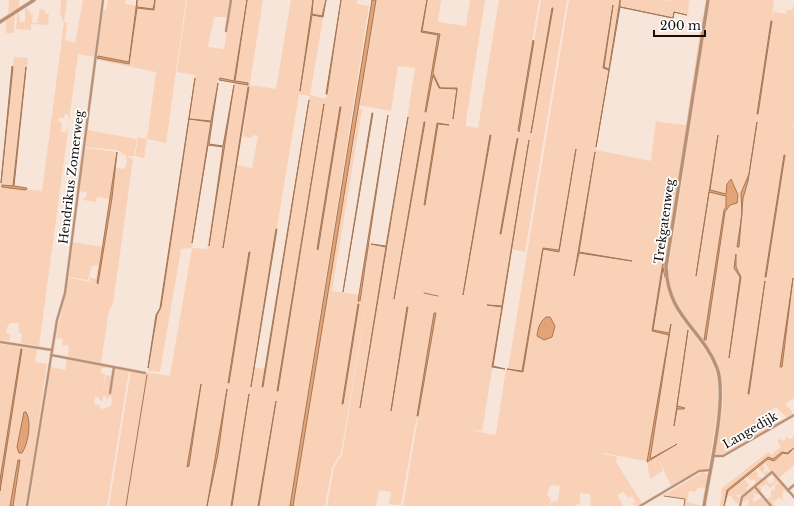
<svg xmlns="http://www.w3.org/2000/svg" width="794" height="506" font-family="'Libre Baskerville',serif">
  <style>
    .green { fill: #f9d1b7; fill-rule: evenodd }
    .water { fill: #e3a376; stroke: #a57756 }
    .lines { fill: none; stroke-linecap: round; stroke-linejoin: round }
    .stream { stroke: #a57756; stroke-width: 1 }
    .minor-casing { stroke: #d3c3b8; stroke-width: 3 }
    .tertiary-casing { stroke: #d3c3b8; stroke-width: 4 }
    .minor { stroke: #bd8f70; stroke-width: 2 }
    .tertiary { stroke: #bd8f70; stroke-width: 3 }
    .labels { text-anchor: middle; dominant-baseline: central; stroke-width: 3.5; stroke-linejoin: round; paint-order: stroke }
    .street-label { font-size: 12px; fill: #150f0b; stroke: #fff }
  </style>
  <rect width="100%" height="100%" fill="#f7e5d9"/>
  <path class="green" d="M 9,0 L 19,0 L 19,7 L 8,14 Z
    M 61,0 L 67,0 L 64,22 L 67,23 L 65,40 L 75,43 L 83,0 L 101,0 L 94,57 L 78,54 L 69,121 L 68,114 L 65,114 L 64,118 L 59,118 L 59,122 L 62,123 L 61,132 L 66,132 L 69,123 L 39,346 L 21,343 L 22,333 L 19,333 L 19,323 L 11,323 L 7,327 L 6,333 L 10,335 L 9,341 L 0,340 L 0,186 L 14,57 L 28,58 L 14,188 L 42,191 L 64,23 L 60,13 Z
    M 108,0 L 126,0 L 125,4 L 136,6 L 129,61 L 138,0 L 186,0 L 166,143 L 147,139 L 144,158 L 135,156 L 138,139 L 137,137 L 147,139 L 156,72 L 97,60 L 103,10 L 106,10 Z
    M 187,0 L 230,0 L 227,17 L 214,17 L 208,47 L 224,49 L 232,0 L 263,0 L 237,165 L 252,168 L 258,136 L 253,135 L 252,138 L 244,137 L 243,135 L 250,85 L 276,89 L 291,0 L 326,0 L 310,95 L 326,99 L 342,0 L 357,0 L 357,4 L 369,6 L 290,506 L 109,506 L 131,370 L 170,376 L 192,248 L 181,249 L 160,372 L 148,371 L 157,317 L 162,303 L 195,75 L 177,72 ZM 218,80 L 234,82 L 233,92 L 207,249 L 192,248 ZM 299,94 L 310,96 L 265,369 L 254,367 Z
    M 376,0 L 441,0 L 438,22 L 466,26 L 470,0 L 485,0 L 466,121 L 466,126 L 478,128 L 499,0 L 539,0 L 517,133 L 519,132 L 541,0 L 567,0 L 525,252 L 512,249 L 482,431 L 470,430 L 494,435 L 496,434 L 506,369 L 508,369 L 569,0 L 662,0 L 675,2 L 667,0 L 689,0 L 690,4 L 684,4 L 689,5 L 688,14 L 675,11 L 673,18 L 620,7 L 596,150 L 651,161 L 656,120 L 659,122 L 686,125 L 702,18 L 704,14 L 665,271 C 667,321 705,334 716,374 C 721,390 718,404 716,420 L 711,424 L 716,420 L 708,468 L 695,472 L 671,486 L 658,458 L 663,471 L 650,479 L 647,462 L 677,444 L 676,443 L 646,461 L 604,453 L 604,454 L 617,457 L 616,462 L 642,503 L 637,506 L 632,504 L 635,502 L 632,496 L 629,498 L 623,492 L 617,495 L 616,492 L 623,506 L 591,506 L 590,494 L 580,493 L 580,503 L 575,506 L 550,506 L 551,502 L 558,501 L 560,486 L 551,485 L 547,494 L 551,500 L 549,506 L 403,506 L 436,313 L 434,314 L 418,416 L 415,425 L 401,505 L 389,504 L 391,492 L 379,490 L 376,506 L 327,506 L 334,467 L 342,455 L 369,286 L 341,453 L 332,468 L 325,506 L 293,506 L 359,109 L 362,109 L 332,291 L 361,295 L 367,262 L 366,261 L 368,244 L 387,247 L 415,68 L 398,66 L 391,111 L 358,105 ZM 546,317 L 550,317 L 554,323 L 537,333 L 539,323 Z
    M 710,0 L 774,0 L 772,19 L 774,12 L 786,14 L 787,10 L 792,10 L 794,4 L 794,127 L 790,128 L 794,128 L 794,398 L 785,404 L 792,411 L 792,416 L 787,418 L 776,407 L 766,414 L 772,426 L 721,455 L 715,454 C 719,429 728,398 720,372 C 708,334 670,315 668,271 ZM 728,182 L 733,182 L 738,195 L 730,205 L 726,204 Z
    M 27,8 L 31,15 L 33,14 L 32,23 L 37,23 L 40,9 L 45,10 L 45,14 L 49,14 L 48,25 L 31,24 L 31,30 L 16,29 L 17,14 L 19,13 L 20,22 L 25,22 L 25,9 Z
    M 15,15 L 14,33 L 6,33 L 6,21 Z
    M 87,130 L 136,139 L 137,140 L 134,156 L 127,156 L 117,150 L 85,147 Z
    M 85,148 L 118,152 L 116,168 L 124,169 L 127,163 L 126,156 L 133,159 L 113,304 L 109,310 L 101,363 L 68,357 L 69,346 L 62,345 L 63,339 L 56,338 C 59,317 66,298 69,278 L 97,283 L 89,281 L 91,276 L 92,278 L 96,279 L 98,265 L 92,266 L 88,280 L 69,277 L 73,242 L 103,247 L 109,222 L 110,199 L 97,197 L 96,202 L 83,200 L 83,198 L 86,198 L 87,192 L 79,191 Z
    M 0,344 L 37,349 L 35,362 L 47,364 L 26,506 L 0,506 ZM 24,412 L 26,412 C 32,422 27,435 25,446 L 17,447 Z
    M 67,359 L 106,366 L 107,368 L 101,368 L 101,373 L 105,374 L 103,392 L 106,375 L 112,376 L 109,398 L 106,399 L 106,396 L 103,396 L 102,401 L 99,400 L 99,397 L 95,397 L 94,404 L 100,405 L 100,408 L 103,409 L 111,406 L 112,399 L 110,395 L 115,367 L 129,370 L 107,506 L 29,506 L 51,367 L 65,370 Z
    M 785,436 L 790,439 L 794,436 L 794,448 L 787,453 L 782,452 L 773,459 L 768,457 L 727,490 L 724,506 L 720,506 L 722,488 L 768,452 L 771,455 L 781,447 L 777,440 L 780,439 L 783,441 L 786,439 Z
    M 794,449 L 794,465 L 779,478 L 772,471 L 770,471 L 765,463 L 763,465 L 765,468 L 763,472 L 765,473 L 767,470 L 769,473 L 764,476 L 765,475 L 758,468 L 755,470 L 758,474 L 757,477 L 763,478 L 756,484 L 754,479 L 751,480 L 746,477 L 744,479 L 749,485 L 746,488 L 747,491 L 749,491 L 741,496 L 739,494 L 736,495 L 740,498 L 738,504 L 734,501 L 736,498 L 734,500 L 732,499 L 732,496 L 728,496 L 725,506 L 728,491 L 768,459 L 774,461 L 783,453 L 787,454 Z
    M 703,472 L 708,475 L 706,487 L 698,488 L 695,492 L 689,491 L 687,502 L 702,506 L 684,506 L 685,499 L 664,495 Z
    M 770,474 L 778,481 L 770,488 L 766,484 L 762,487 L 760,486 L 762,490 L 759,491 L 757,486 L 766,477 L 768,483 L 773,483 L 775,481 L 772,475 L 769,477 Z
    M 779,482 L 788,491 L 786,493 L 784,489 L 783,490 L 782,500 L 779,497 L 775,501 L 772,500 L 775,505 L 772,506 L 767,499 L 771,497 L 771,491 L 773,489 L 775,491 L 775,486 Z
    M 753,489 L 759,493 L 756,496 L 754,492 L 753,493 L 755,497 L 752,499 L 754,502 L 762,497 L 770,506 L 747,506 L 749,501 L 747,498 L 746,502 L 743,500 L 742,503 L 743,498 Z"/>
  <path class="water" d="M 137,0 L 137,7 L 153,9 L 155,0 L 154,10 L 137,8 L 129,64 L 97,58 L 98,56 L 129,62 Z
    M 247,0 L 235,81 L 248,83 L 248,85 L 219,80 L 220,78 L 234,81 Z
    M 313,0 L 312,14 L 322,16 L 326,0 L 323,17 L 312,15 L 300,91 Z
    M 341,0 L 327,94 L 326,94 Z
    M 372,0 L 376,0 L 293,506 L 290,506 Z
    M 427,0 L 422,31 L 440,34 L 433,73 L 440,88 L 457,88 L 453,119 L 457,89 L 439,88 L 433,75 L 426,112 L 425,112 L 438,35 L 421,32 Z
    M 620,0 L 620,7 L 673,18 L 674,12 L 687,15 L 674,12 L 673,18 L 620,7 L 596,147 L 609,70 L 603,68 L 613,5 L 604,67 L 609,69 Z
    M 552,8 L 553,8 L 531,133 Z
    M 771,21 L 772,21 L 758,114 L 757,114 Z
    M 533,40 L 534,41 L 519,132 L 518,130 Z
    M 12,66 L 13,67 L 1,183 Z
    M 26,67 L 14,186 L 27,188 L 26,190 L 2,187 L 2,185 L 13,186 Z
    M 195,78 L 189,119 L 211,121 L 218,83 L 209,144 L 223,146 L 234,85 L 209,246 L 223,147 L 208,145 L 192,243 L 211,122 L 189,119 L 161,307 L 157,315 L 148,368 L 156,315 L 160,308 Z
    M 248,87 L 249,87 L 223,248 Z
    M 309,100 L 263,387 L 262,387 Z
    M 324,104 L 278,391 L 277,391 Z
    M 340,107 L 341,107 L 318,250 L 317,249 Z
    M 372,113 L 373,113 L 343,292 Z
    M 388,115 L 360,301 L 358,301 Z
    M 408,117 L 360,408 L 386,247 L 371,244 L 386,246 Z
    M 424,122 L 425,122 L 394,299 Z
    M 757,122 L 748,181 L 743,198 L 739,247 L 737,247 L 742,214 L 741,193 L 749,174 Z
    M 437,123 L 449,125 L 438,124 L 425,205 L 424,205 Z
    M 490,135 L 491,135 L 463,295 Z
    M 718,135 L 710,190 L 726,194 L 727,184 L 731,179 L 738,195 L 737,203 L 730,205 L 725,212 L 706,340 L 704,340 L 724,210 L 726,207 L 726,196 L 709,192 L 696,276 Z
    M 518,138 L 501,234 L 500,234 L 517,139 Z
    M 529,140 L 493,366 L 505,369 L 492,367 L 502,307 L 487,305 L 502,306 Z
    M 576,149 L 559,252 L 543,249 L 523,372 L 507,369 L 522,371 L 543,248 L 559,250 Z
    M 117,152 L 112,198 L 98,284 L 97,283 Z
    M 595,152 L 579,252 L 632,261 L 579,253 L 574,276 Z
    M 784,155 L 785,155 L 766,277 L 765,277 Z
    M 276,229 L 277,229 L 251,387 L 251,386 Z
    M 249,252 L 250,252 L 229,383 L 228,383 Z
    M 736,254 L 736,267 L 741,277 L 729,358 L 740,277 L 734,268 Z
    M 663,262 L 665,262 L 665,277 L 663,268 L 653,330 L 669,333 L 671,324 L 650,459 L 677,444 L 647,462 L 669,335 L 652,331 Z
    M 793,278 L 782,367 L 780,367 Z
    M 765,281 L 749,394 L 748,394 Z
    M 358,304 L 359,304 L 343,404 L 342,404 Z
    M 407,307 L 408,307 L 391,411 Z
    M 434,313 L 436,313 L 418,416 L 417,416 Z
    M 546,317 L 550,317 L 555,326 L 552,337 L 544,340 L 537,336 C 538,327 540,322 546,317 Z
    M 688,330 L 677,406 L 685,408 L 684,409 L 677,409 L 674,426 Z
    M 21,349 L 22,349 L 0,491 L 0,480 Z
    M 201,384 L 189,466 L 187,467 Z
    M 227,389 L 218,454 L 207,506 Z
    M 249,394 L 232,506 L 231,506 Z
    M 276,401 L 259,506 L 258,506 Z
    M 24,412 L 26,412 C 32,422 28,444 22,453 L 19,453 L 17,447 Z
    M 794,448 L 788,454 L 783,453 L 774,461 L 768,459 L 728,491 L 724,506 L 727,490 L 768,457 L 773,459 L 782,452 L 787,453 Z
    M 18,460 L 20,460 L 13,506 L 10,506 Z"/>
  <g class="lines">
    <path class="stream" d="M 424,293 L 438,296
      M 664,496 L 685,499 L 684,506
      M 126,506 L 147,375"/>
    <defs>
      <path id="minor" d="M 226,31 L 231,0
        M 0,342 L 52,350
        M 51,355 L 145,373
        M 110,393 L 114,367
        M 713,456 L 723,456 L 794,415
        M 755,487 L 771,506
        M 788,490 L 794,485
        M 27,506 L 57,320 L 65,293 L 103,0
        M 640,506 L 699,471 L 710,470
        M 740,506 L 742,497 L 772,472 L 794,497"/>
      <path id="tertiary" d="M 0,22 L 34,0
        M 704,506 C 709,472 728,398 717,368 C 702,328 668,318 666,267 L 708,0"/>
    </defs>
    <use href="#minor" class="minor-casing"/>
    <use href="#tertiary" class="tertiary-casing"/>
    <use href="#minor" class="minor"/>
    <use href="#tertiary" class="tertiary"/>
  </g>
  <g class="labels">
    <g class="street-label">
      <text transform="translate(71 177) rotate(-83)">Hendrikus Zomerweg</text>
      <text transform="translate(664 221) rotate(-82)">Trekgatenweg</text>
      <text transform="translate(750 430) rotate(-30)">Langedijk</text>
    </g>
  </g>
  <path d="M654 30v6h51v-6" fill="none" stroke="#150f0b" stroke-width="2"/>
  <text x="660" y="30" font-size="12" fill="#150f0b" stroke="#ffffff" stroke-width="3" paint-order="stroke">200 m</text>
</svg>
